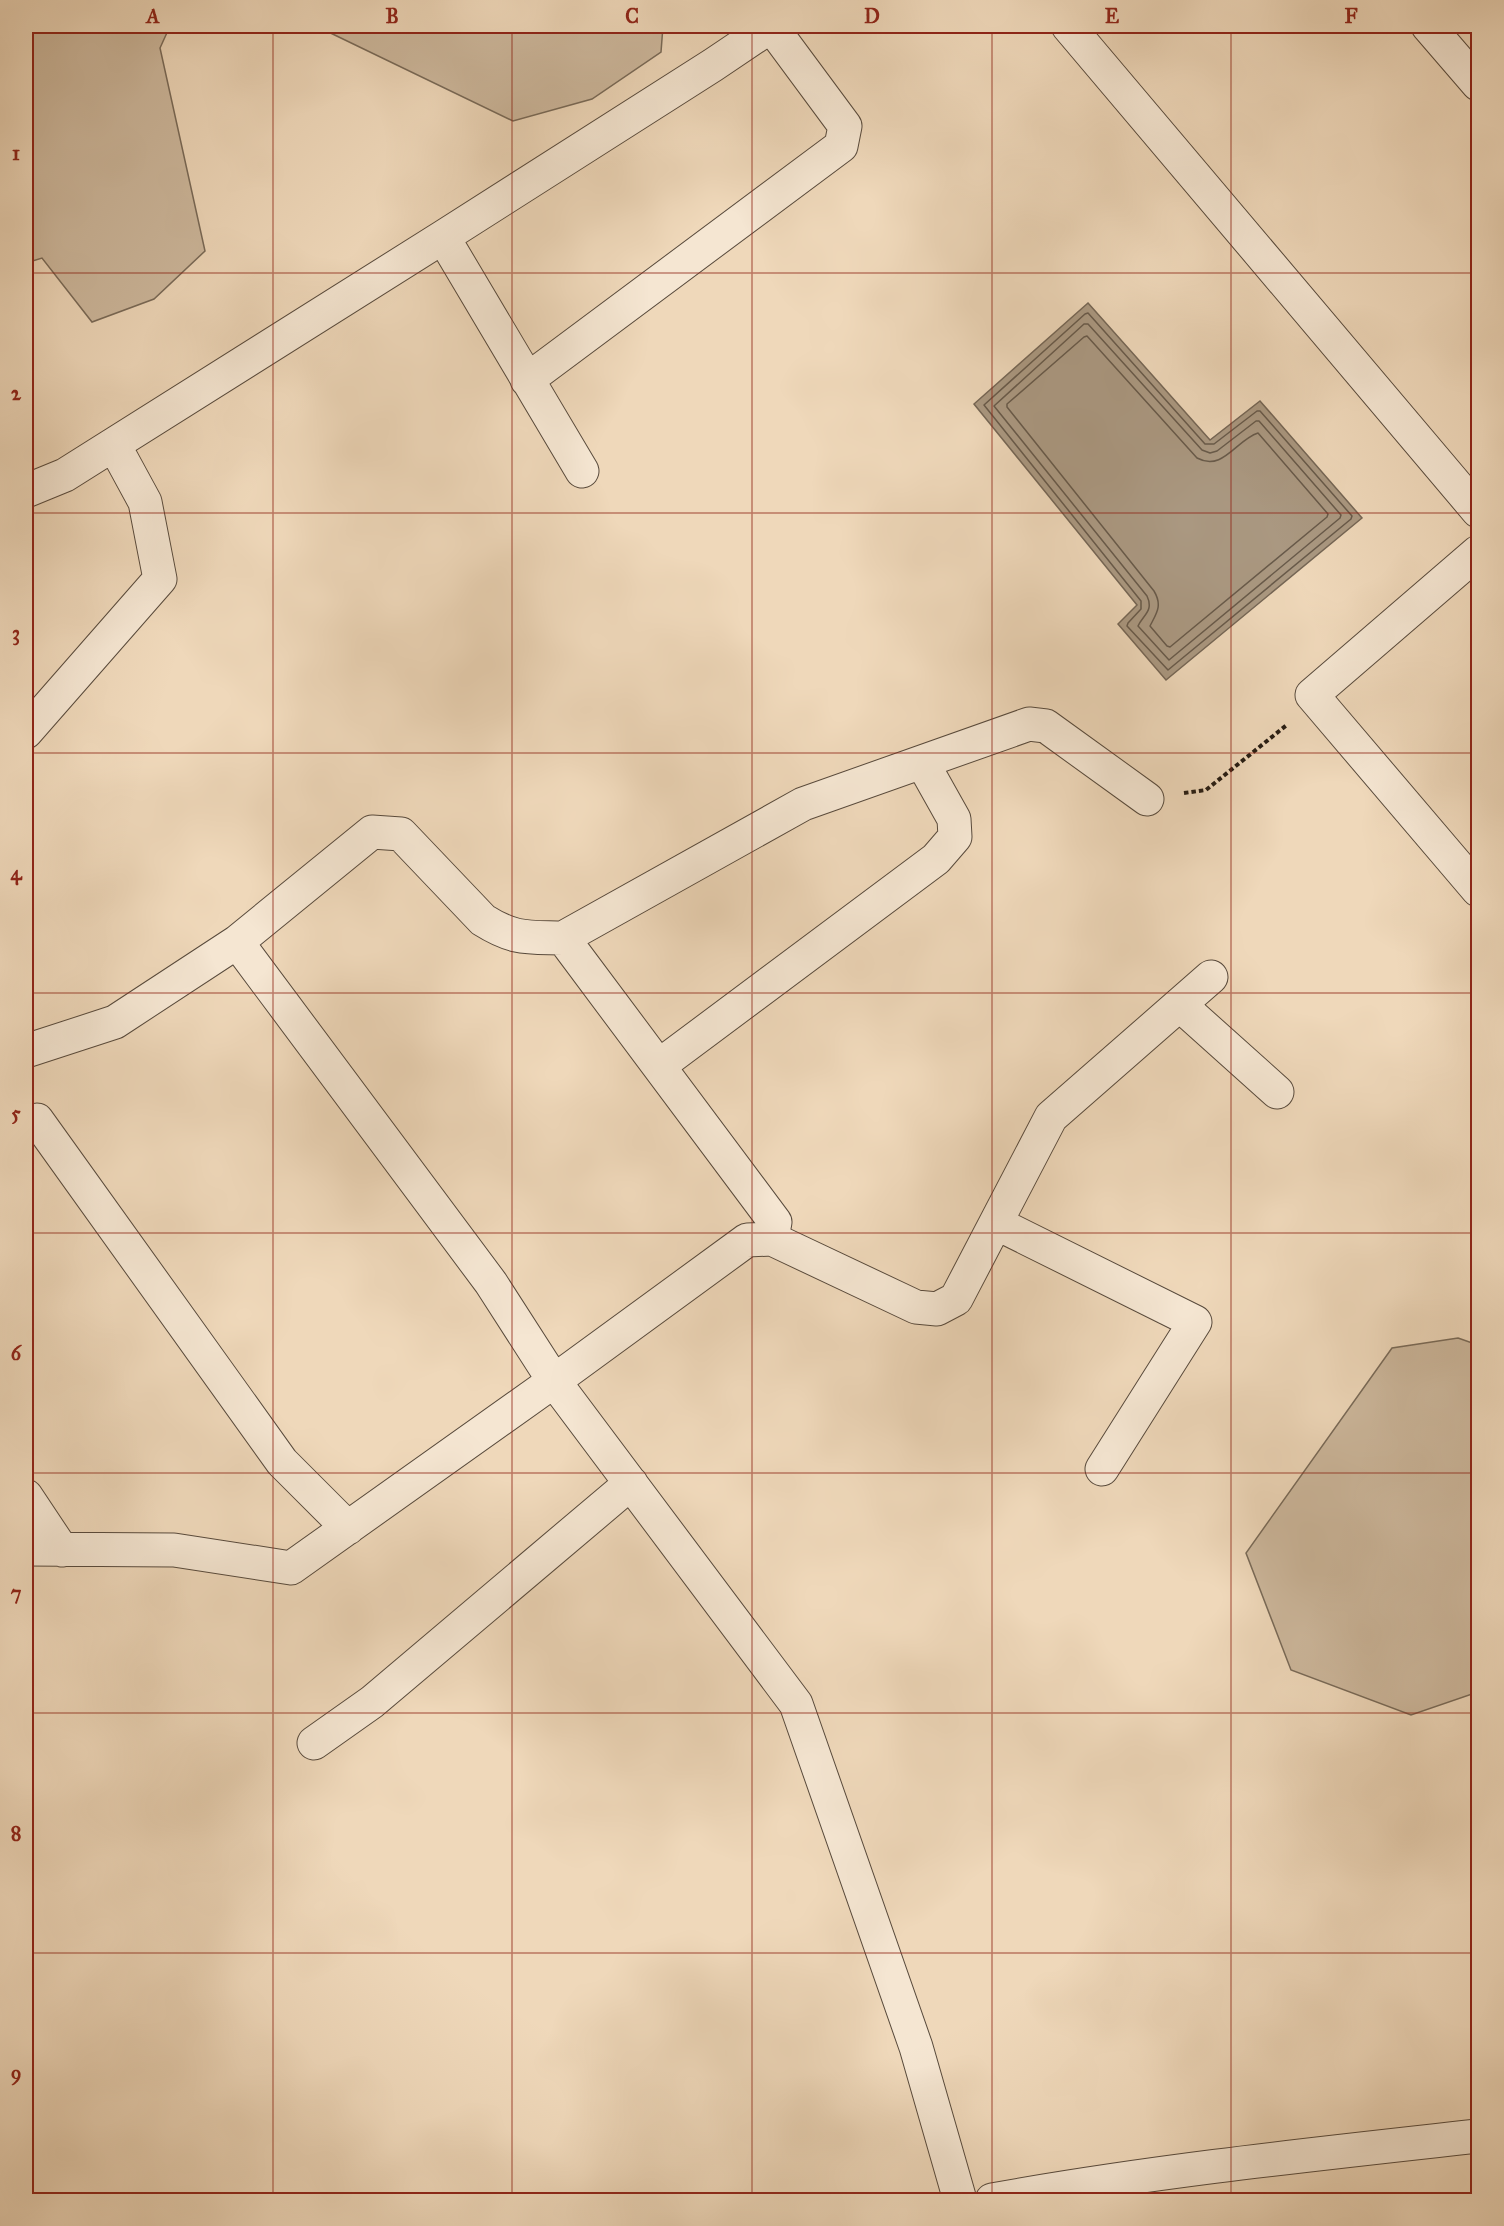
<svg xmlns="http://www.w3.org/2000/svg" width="1504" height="2226" font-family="'IM FELL Great Primer',serif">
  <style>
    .green { fill: #cdb89d; stroke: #796a58; stroke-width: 1.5 }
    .water { fill: #aa9881; stroke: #756655; stroke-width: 1.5 }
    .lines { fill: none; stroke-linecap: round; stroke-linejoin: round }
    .shore { stroke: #685a4a; stroke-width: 1.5 }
    .minor-casing { stroke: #584a3c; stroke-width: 35 }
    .path { stroke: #251b12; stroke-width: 4; stroke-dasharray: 4.5 3; stroke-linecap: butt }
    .minor { stroke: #f5e6d2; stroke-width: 33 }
    .grid { fill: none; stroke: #8f2418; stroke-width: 1.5; stroke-opacity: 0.55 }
    .neatline { fill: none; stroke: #8f2418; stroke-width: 2 }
    .grid-label { font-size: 20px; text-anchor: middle; font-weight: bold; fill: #8f2418 }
  </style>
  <rect width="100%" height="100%" fill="#efd8ba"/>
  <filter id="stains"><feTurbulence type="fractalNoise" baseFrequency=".00333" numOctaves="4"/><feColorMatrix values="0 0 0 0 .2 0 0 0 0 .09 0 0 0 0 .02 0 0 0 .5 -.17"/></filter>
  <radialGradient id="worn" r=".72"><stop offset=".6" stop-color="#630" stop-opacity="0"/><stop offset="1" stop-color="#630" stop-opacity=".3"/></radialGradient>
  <path class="green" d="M 26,26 L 170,26 L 160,48 L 205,251 L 154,299 L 92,322 L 42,258 L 26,263 Z
    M 316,26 L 663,26 L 661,52 L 592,99 L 513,121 Z
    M 1458,1338 L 1478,1345 L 1478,1692 L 1411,1715 L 1291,1670 L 1246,1553 L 1392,1348 Z"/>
  <path class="water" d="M 1088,303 L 1210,440 L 1260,401 L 1362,518 L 1166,680 L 1118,624 L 1137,605 L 974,404 Z"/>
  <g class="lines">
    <path class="shore" d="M 1088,313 L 1205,444 L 1214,444 L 1257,411 L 1260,411 L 1352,516 L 1351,519 L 1168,670 L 1127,626 L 1128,623 L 1141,609 L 1141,601 L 984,405 L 1085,314 Z
      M 1084,324 L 1088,324 L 1202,450 L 1210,453 L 1217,451 L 1256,421 L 1259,421 L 1341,515 L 1340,518 L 1169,660 L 1138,626 C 1143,615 1154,611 1147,596 L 994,406 Z
      M 1087,336 L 1197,458 C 1223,472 1236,440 1258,433 L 1328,514 L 1327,517 L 1170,647 L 1167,646 L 1150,626 C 1156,614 1163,606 1154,591 L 1007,407 L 1007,404 L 1084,337 Z"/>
    <defs>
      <path id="minor" d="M 1068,26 L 1478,511
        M 1428,26 L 1478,84
        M 443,237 L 582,471
        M 527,380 L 841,146 L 845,126 L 771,26
        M 26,491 L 65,475 L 443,237 L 713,65 L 771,26
        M 1478,552 L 1312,695 L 1478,890
        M 26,732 L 160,579 L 145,502 L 114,445
        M 563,938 L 775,1222 L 772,1239
        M 237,942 L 491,1283 L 554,1381 L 796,1704 L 916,2047 L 960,2200
        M 1180,1005 L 1277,1092
        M 26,1051 L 115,1022 L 237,942 L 372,832 L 401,834 L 483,920 C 515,940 527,937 563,938 L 803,804 L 1029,724 L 1046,726 L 1147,799
        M 660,1065 L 936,859 L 955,837 L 954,819 L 922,762
        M 26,1125 L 37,1120 L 282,1462 L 348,1528
        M 996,1223 L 1195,1322 L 1102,1469
        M 26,1496 L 62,1550
        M 26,1549 L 174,1550 L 291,1568 L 554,1381 L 747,1240 L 772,1239 L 916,1307 L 937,1309 L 956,1299 L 1051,1117 L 1211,977
        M 314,1743 L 372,1702 L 631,1483
        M 992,2200 C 1153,2171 1316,2154 1478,2136"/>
    </defs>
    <use href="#minor" class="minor-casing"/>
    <path class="path" d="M 1184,793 L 1206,790 L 1288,724"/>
    <use href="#minor" class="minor"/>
  </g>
  <path class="grid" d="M 273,26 L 273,2200M 512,26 L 512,2200M 752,26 L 752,2200M 992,26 L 992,2200M 1231,26 L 1231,2200M 26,273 L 1478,273M 26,513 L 1478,513M 26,753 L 1478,753M 26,993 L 1478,993M 26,1233 L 1478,1233M 26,1473 L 1478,1473M 26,1713 L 1478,1713M 26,1953 L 1478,1953"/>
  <rect width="1504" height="2226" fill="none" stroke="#efd8ba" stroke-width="66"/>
  <rect x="33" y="33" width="1438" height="2160" class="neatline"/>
  <g class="grid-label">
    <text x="153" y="23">A</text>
    <text x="392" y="23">B</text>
    <text x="632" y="23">C</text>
    <text x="872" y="23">D</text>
    <text x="1112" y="23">E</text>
    <text x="1351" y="23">F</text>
    <text x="16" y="160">1</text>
    <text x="16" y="400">2</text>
    <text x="16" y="640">3</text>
    <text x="16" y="880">4</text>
    <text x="16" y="1120">5</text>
    <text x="16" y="1360">6</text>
    <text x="16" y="1600">7</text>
    <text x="16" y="1840">8</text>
    <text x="16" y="2080">9</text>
  </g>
  <rect width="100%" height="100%" filter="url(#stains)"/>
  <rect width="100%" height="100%" fill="url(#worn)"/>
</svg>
